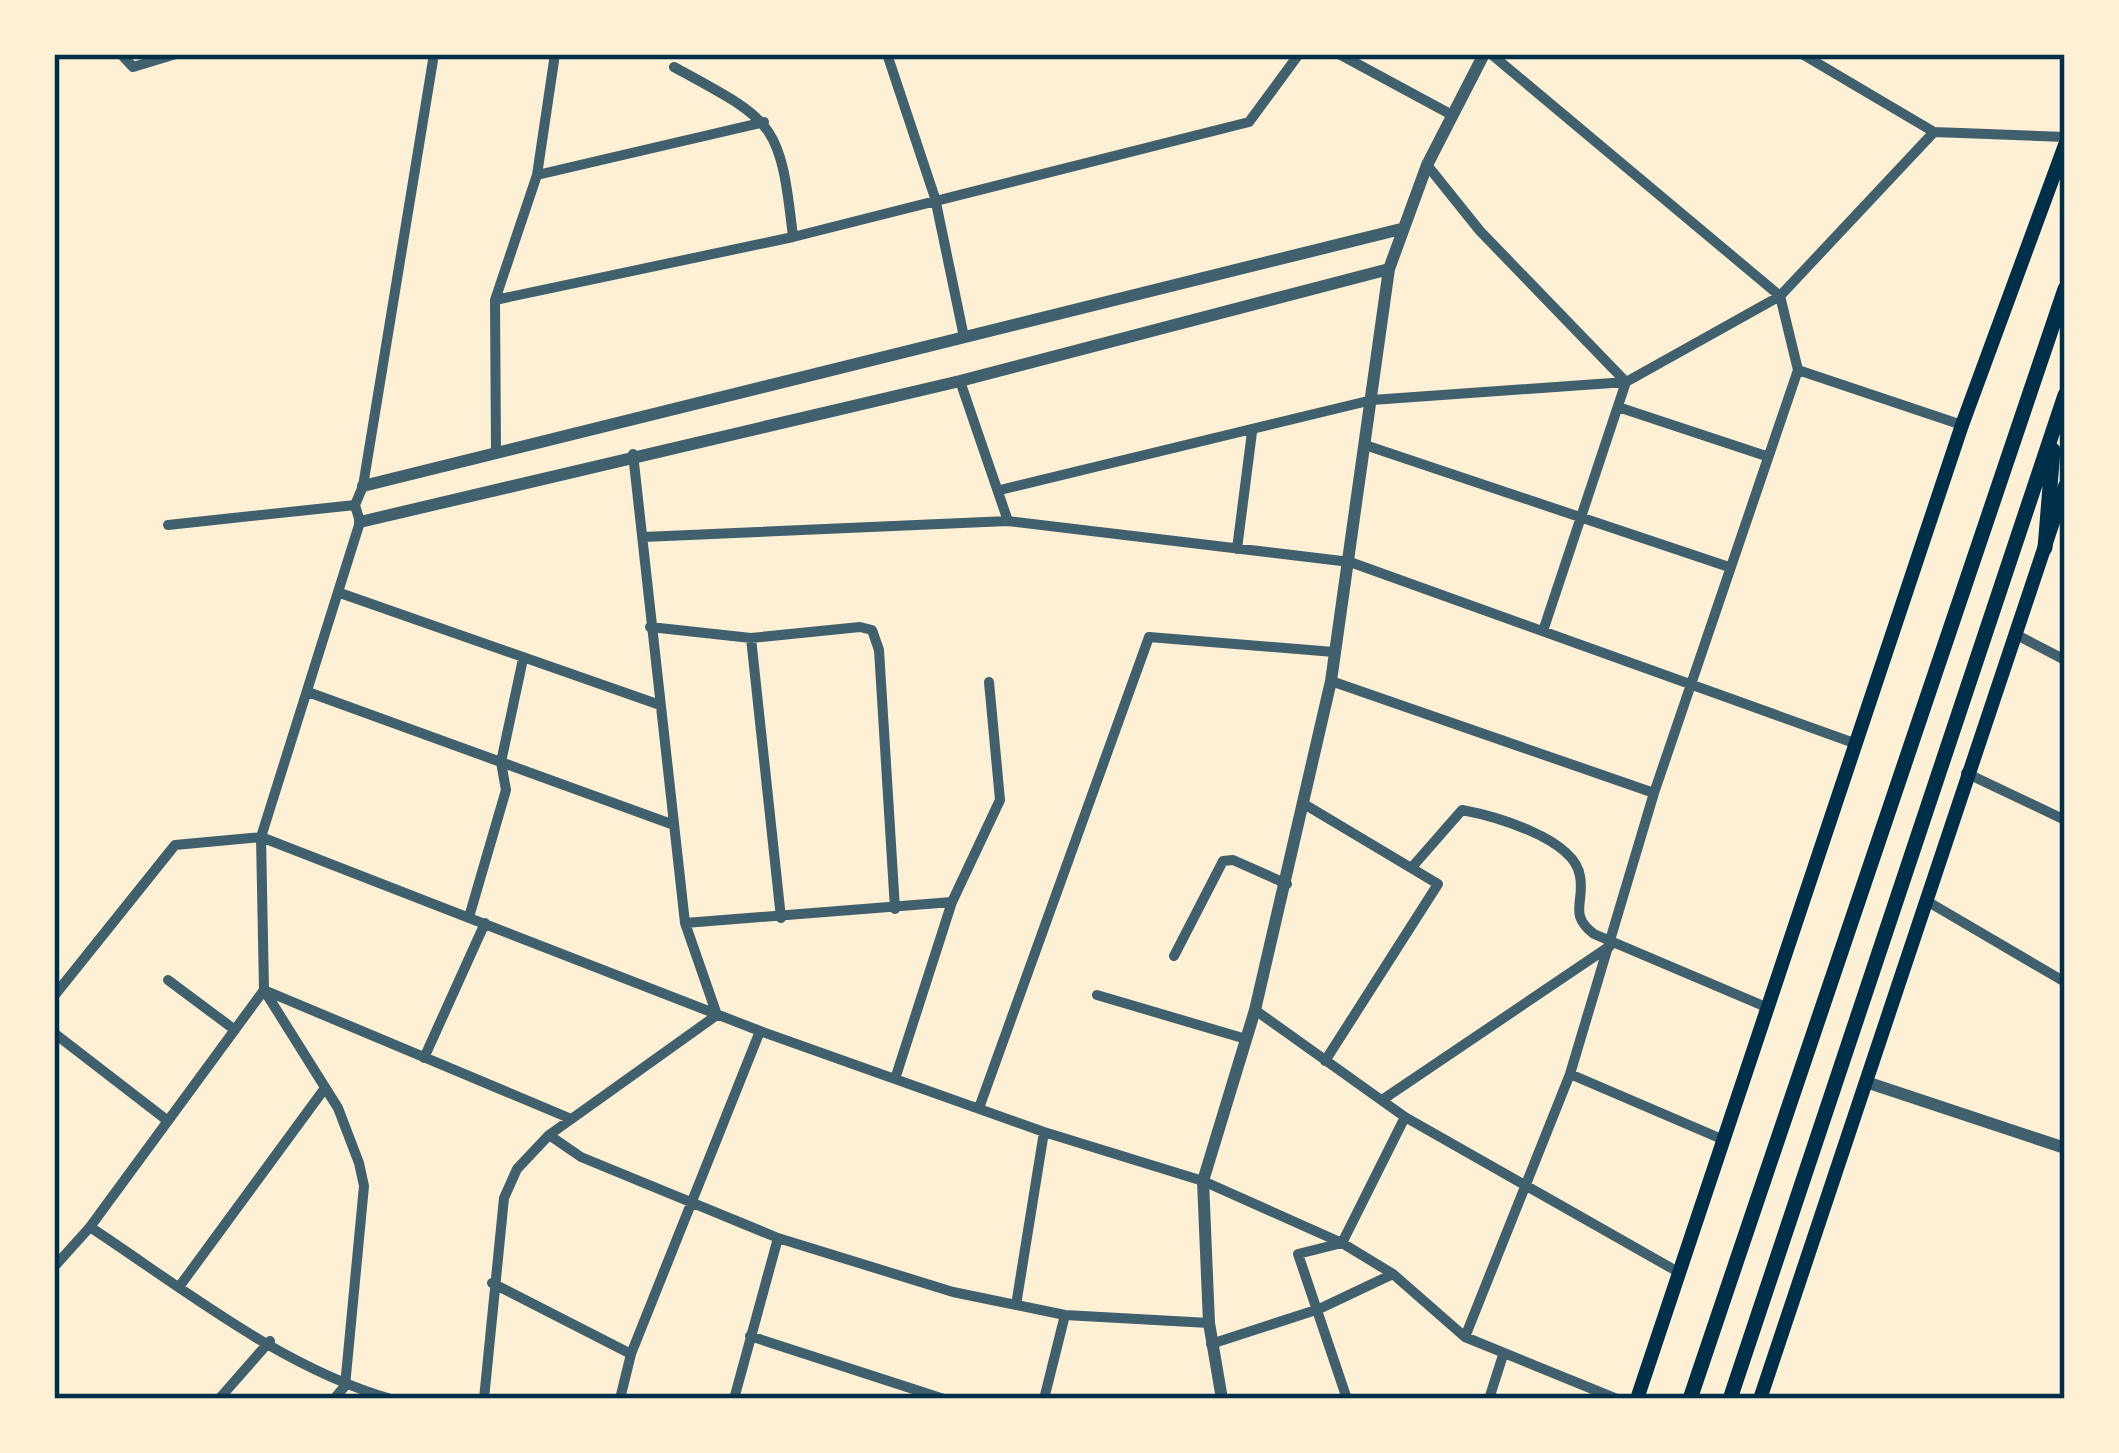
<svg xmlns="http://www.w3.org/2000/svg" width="2119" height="1453" font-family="'Noto Sans',sans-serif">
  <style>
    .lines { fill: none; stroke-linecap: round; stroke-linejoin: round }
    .minor { stroke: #3f606c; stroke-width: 10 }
    .tertiary { stroke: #3f606c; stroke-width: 12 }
    .secondary { stroke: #003049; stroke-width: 14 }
    .primary { stroke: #003049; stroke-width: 15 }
    .neatline { fill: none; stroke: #003049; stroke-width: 4.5 }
  </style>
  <rect width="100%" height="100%" fill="#fdf0d5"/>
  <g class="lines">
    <path class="minor" d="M 121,54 L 133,67 L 176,54
      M 434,54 L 363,486 L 355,505 L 360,522 L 261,837 L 264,990 L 569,1118
      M 887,54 L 935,198 L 964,337
      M 1339,54 L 1452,115
      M 1491,54 L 1780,296
      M 1802,54 L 1934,132
      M 674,67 C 775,122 780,121 793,237
      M 1427,165 L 1480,231 L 1626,382 L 1543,631
      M 537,175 L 764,122
      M 495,300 L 793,237 L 1249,122 L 1299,54
      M 1798,370 L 1962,425
      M 960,381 L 1008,521
      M 1621,408 L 1766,456
      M 1368,446 L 1729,567
      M 496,453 L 495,300 L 537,175 L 555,54
      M 633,454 L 685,923 L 717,1015 L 549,1135 L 581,1157 L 778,1238 L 953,1292 L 1065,1315 L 1209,1323
      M 1000,490 L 1372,400 L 1626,382 L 1780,296 L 1934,132 L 2065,137
      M 168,525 L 355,505
      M 643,537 L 1008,521 L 1350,562 L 1854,743
      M 1237,549 L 1252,432
      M 340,593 L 660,705
      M 650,627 L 751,638 L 860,627 L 872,630 L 879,650 L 895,909
      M 2015,634 L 2065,660
      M 751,638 L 781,918
      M 1331,681 L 1654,793
      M 308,692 L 674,825
      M 1966,773 L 2065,820
      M 1304,804 L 1438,884 L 1325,1061
      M 1413,866 L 1462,810 C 1494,816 1574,838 1580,876 C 1585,903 1568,914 1594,934 L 1766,1007
      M 1925,900 L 2065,982
      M 469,917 L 506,790 L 501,762 L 523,659
      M 685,923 L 952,902
      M 1174,956 L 1223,861 L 1233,860 L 1287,884
      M 168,980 L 235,1030
      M 1097,995 L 1246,1039
      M 54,996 L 175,845 L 261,837 L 760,1031 L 1044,1132 L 1203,1181 L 1342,1243 L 1393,1274 L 1465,1337 L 1617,1399
      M 1255,1010 L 1405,1117 L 1680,1273
      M 54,1033 L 168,1121
      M 424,1058 L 485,923
      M 1570,1074 L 1724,1140
      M 895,1079 L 952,902 L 1000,800 L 989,682
      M 1382,1100 L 1610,946
      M 979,1108 L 1149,637 L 1334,652
      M 90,1227 C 184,1289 282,1368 391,1399
      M 54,1267 L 90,1227 L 264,990 L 338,1108 L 359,1163 L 364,1186 L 345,1386 L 334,1399
      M 492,1283 L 631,1354
      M 179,1287 L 325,1088
      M 1016,1305 L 1044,1132
      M 750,1336 L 944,1399
      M 1465,1337 L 1570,1074 L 1654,793 L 1798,370 L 1780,296
      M 1211,1344 L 1319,1309 L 1393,1274
      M 219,1399 L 270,1341
      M 484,1399 L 504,1198 L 517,1169 L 549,1135
      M 620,1399 L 631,1354 L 760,1031
      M 734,1399 L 778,1238
      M 1044,1399 L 1065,1315
      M 1347,1399 L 1298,1254 L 1342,1243 L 1405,1117
      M 1489,1399 L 1503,1355"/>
    <path class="tertiary" d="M 363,486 L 1401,229
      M 360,522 L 960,381 L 1389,269
      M 1866,1082 L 2065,1148
      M 1222,1399 L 1209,1323 L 1203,1181 L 1255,1010 L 1331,681 L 1389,269 L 1427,165 L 1484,54"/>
    <path class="secondary" d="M 1637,1399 L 1962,425 L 2065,145
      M 1760,1399 L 2065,486"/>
    <path class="primary" d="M 2045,548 L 2053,450
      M 1690,1399 L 2065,289
      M 1730,1399 L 2065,395"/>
  </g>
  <rect width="2119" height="1453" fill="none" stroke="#fdf0d5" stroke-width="114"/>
  <rect x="57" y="57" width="2005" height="1339" class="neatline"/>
</svg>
